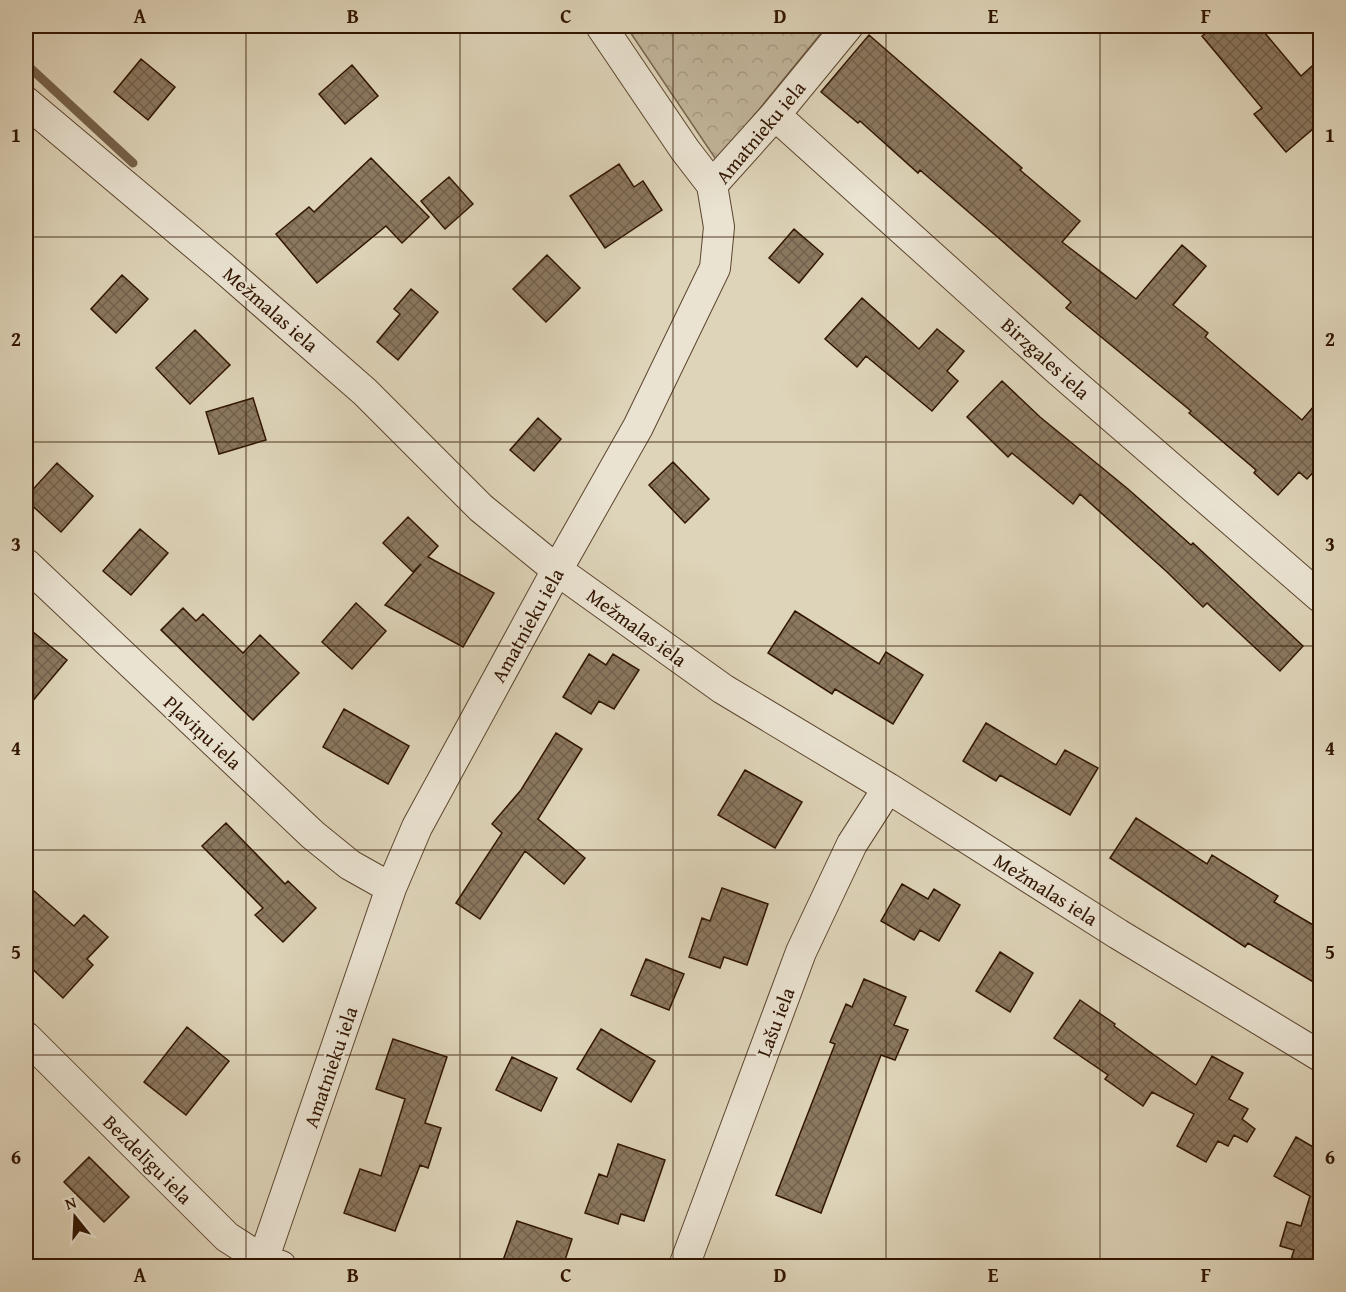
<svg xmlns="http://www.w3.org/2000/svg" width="1346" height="1292" font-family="'Gentium Book Plus',serif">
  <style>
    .forest { fill: url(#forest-crowns); stroke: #79644d; stroke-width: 1.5 }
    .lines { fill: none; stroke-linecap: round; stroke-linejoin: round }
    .stream { stroke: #756149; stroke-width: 9 }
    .building { fill: url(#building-cross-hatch); stroke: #311500; stroke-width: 1.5 }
    .street-casing { stroke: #5c452e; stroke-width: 32 }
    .street { stroke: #eae3d2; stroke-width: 30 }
    .grid { fill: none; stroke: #311500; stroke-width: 1.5; stroke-opacity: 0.55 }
    .labels { text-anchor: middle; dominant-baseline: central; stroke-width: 4.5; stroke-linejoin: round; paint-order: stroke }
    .street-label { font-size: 20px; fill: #311500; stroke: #eae3d2 }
    .neatline { fill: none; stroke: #311500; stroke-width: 2 }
    .grid-label { font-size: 20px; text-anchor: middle; font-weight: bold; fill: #311500 }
  </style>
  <defs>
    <pattern id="forest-crowns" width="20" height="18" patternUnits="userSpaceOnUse" patternTransform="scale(1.5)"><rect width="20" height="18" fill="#c1b49a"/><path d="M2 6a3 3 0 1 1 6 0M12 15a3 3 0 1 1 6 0" fill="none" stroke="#a69a83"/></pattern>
    <pattern id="building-cross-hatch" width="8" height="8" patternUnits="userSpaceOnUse" patternTransform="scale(1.5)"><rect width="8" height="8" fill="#8b7860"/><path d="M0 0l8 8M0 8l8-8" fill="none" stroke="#72614d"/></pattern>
  </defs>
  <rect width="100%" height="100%" fill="#ded4b9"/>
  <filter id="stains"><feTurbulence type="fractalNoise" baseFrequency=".00333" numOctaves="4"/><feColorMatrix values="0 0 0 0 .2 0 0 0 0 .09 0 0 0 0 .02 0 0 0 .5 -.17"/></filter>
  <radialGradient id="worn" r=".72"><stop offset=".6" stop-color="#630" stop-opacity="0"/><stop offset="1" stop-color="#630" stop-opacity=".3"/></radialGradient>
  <path class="forest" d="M 626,26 L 827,26 L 717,161 Z"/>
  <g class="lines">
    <path class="stream" d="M 26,64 L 133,163"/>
  </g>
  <path class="building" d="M 1215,26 L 1259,26 L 1301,76 L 1320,59 L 1320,123 L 1286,152 L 1254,114 L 1262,108 L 1202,36 Z
    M 869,35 L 1022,168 L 1020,170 L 1080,221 L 1062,242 L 1136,299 L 1182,245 L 1206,266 L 1173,305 L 1208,333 L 1205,337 L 1302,420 L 1320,399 L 1320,465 L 1307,479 L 1299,472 L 1278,495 L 1254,473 L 1256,470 L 1189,413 L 1191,411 L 1066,308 L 1071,302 L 1001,240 L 920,170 L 918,173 L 860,121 L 858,123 L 821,92 Z
    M 141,59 L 175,87 L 148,120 L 114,92 Z
    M 352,65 L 378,96 L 345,124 L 319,94 Z
    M 371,158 L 429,217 L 402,243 L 386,226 L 317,283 L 276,234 L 309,207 L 314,212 Z
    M 619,164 L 634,187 L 643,181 L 662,210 L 605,248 L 570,196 Z
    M 449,177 L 473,204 L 445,229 L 421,201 Z
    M 794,229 L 823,254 L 799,283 L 769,258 Z
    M 547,255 L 580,288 L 546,322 L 513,289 Z
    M 122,275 L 148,299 L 116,333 L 91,309 Z
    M 411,289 L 438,312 L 398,360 L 377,342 L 400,314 L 394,309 Z
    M 862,298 L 919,349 L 937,329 L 964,351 L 947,371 L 958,381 L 932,411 L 866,356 L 857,367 L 825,339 Z
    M 195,330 L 230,365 L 190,404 L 156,368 Z
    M 1002,381 L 1040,417 L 1128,489 L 1191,545 L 1193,543 L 1303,646 L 1280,671 L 1207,603 L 1203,607 L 1166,571 L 1080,494 L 1073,504 L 1012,453 L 1008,457 L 967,417 Z
    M 253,398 L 266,440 L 219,454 L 206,412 Z
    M 538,418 L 561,439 L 534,471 L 510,450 Z
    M 673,462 L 709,499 L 685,523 L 649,485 Z
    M 57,463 L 93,496 L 61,532 L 26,500 L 26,497 Z
    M 408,517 L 438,546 L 428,557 L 494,593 L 463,647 L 385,605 L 421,564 L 413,572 L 383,543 Z
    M 140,529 L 168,553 L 131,595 L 103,571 Z
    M 356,603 L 386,631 L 352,669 L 322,642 Z
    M 183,608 L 196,621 L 203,614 L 243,653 L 260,635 L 299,673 L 253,720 L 161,630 Z
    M 795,611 L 879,664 L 886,652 L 923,675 L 893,724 L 835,689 L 832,694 L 768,653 Z
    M 26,626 L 67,660 L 26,709 Z
    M 589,654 L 606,665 L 613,654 L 639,670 L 614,709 L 599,701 L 591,714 L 563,697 Z
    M 344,709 L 409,746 L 388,784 L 323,747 Z
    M 986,723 L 1056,765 L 1065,750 L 1098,768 L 1070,815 L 1000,775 L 996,781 L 963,761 Z
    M 556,733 L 582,749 L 538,819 L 585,858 L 564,884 L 525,851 L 480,919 L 456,903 L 502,833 L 492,824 L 521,790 Z
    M 745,770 L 802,802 L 775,848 L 718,815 Z
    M 1136,818 L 1207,864 L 1212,855 L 1278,896 L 1274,902 L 1320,929 L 1320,986 L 1248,943 L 1245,947 L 1110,858 Z
    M 226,823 L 285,884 L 288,881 L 316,908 L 283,942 L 255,915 L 263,908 L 202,846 Z
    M 26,884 L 74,926 L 84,915 L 108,937 L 87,959 L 93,965 L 63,998 L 26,963 Z
    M 902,884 L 928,899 L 934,889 L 960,905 L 939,941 L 920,930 L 914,940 L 881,921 Z
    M 722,888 L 768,904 L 747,965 L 724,957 L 720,968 L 689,957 L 702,918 L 710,921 Z
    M 1000,952 L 1033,973 L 1010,1012 L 976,991 Z
    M 646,959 L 684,974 L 669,1010 L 631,995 Z
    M 864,979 L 906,997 L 894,1025 L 908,1030 L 895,1060 L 881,1055 L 821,1213 L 776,1195 L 835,1044 L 830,1042 L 846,1004 L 852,1007 Z
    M 1080,1000 L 1115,1024 L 1114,1026 L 1196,1085 L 1212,1056 L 1243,1073 L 1229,1099 L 1248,1109 L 1242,1119 L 1255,1129 L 1247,1142 L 1234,1135 L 1228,1146 L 1218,1141 L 1206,1162 L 1177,1146 L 1194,1114 L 1152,1092 L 1143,1106 L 1105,1079 L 1108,1075 L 1054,1038 Z
    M 187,1027 L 229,1061 L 186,1115 L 144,1082 Z
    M 601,1029 L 655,1061 L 631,1102 L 577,1069 Z
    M 393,1039 L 447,1057 L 425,1123 L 441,1128 L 428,1168 L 420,1165 L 395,1231 L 344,1213 L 360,1169 L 381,1176 L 405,1099 L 376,1089 Z
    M 512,1057 L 557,1078 L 541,1111 L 496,1090 Z
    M 1296,1137 L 1320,1151 L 1320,1266 L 1289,1266 L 1294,1250 L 1280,1246 L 1287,1222 L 1301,1226 L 1310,1196 L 1274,1176 Z
    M 618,1144 L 665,1160 L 644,1221 L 621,1214 L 618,1224 L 585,1213 L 599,1174 L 607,1177 Z
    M 89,1157 L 129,1197 L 104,1222 L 64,1182 Z
    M 517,1221 L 572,1239 L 563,1266 L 501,1266 Z"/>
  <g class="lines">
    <defs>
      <path id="street" d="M 26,102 L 221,266 L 365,392 L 481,508 L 557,570 L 723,689 L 888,788 L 1118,934 L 1320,1056
        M 775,115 L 1058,370 L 1320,597
        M 712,185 L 775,115 L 848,26
        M 26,564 L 313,835 L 350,865 L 391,888
        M 26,1037 L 227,1237 L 263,1260 L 281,1266
        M 261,1266 L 391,888 L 417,827 L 557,570 L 638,427 L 715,268 L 719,227 L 712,185 L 685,150 L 601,26
        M 684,1266 L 801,952 L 852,844 L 888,788"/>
    </defs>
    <use href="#street" class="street-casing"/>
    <use href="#street" class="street"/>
  </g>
  <path class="grid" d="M 246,26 L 246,1266M 460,26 L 460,1266M 673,26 L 673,1266M 886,26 L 886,1266M 1100,26 L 1100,1266M 26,237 L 1320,237M 26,442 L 1320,442M 26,646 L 1320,646M 26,850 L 1320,850M 26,1055 L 1320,1055"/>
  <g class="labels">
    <g class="street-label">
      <text transform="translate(760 132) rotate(-50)">Amatnieku iela</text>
      <text transform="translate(271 309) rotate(41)">Mežmalas iela</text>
      <text transform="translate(1046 358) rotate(42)">Birzgales iela</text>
      <text transform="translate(527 625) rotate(-61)">Amatnieku iela</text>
      <text transform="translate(637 627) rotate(36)">Mežmalas iela</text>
      <text transform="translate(203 732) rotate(43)">Pļaviņu iela</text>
      <text transform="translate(1046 889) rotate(32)">Mežmalas iela</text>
      <text transform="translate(775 1022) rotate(-69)">Lašu iela</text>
      <text transform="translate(330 1067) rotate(-71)">Amatnieku iela</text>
      <text transform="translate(148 1159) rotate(45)">Bezdelīgu iela</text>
    </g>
  </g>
  <rect width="1346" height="1292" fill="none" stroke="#ded4b9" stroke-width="66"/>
  <g transform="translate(75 1217) rotate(342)" stroke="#eae3d2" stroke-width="4.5" paint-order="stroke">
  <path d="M0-4.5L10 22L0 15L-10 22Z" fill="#311500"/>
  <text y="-9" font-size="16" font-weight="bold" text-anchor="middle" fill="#311500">N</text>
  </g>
  <rect x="33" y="33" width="1280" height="1226" class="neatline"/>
  <g class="grid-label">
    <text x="140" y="23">A</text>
    <text x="353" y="23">B</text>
    <text x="566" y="23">C</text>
    <text x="780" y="23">D</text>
    <text x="993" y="23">E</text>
    <text x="1206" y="23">F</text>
    <text x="16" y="142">1</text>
    <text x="1330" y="142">1</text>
    <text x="16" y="346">2</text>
    <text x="1330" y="346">2</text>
    <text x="16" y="551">3</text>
    <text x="1330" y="551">3</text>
    <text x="16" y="755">4</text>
    <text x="1330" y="755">4</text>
    <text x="16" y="959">5</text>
    <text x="1330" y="959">5</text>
    <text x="16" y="1164">6</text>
    <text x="1330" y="1164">6</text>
    <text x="140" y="1282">A</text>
    <text x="353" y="1282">B</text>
    <text x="566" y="1282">C</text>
    <text x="780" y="1282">D</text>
    <text x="993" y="1282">E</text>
    <text x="1206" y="1282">F</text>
  </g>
  <rect width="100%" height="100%" filter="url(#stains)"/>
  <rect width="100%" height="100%" fill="url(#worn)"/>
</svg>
